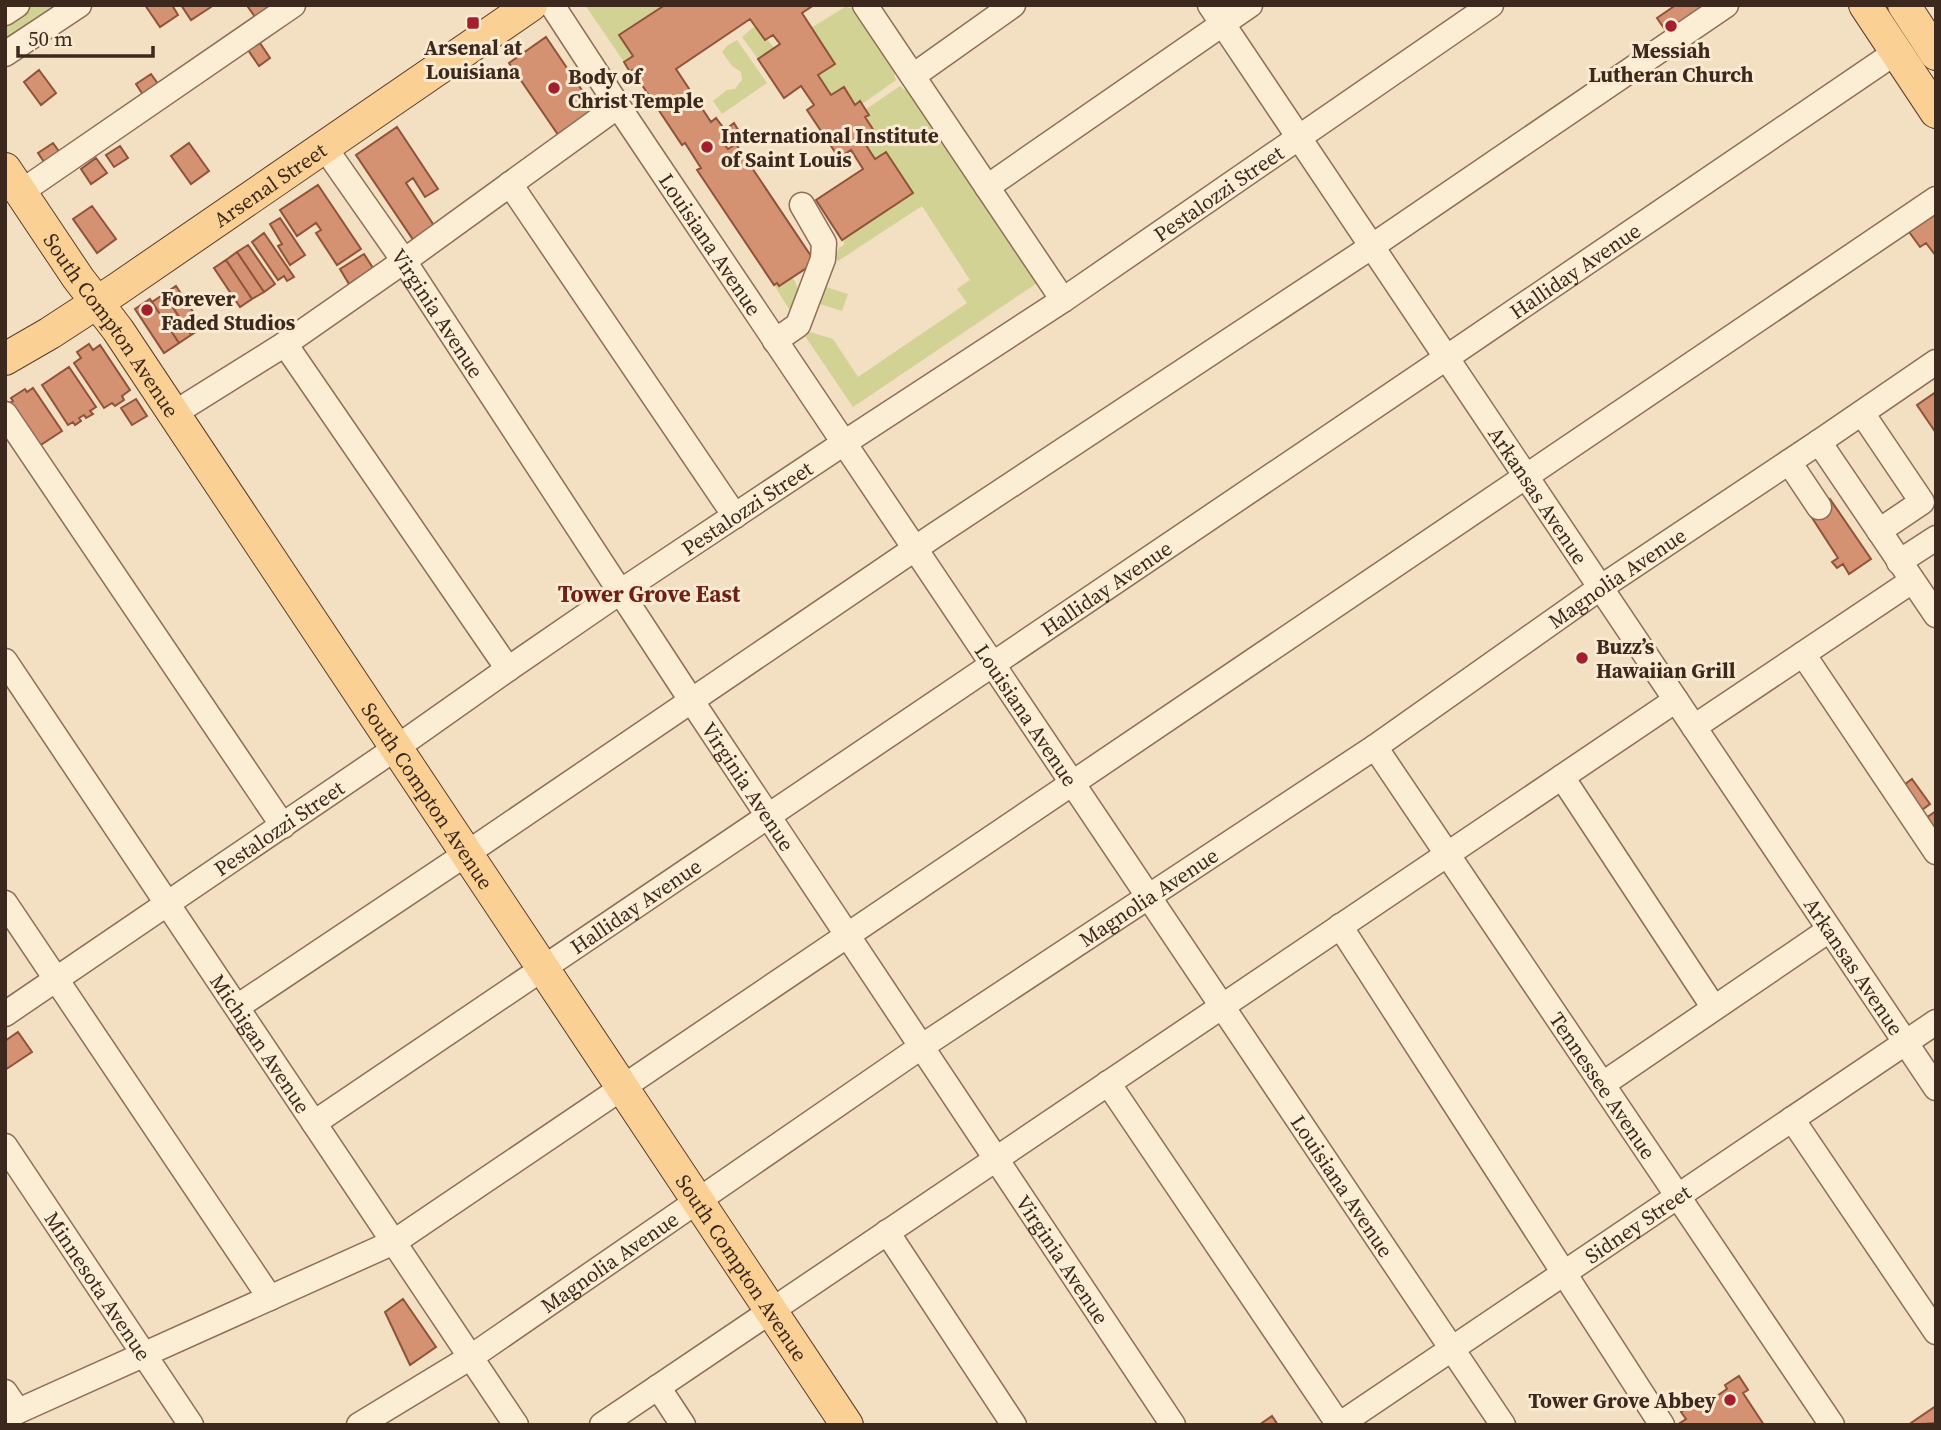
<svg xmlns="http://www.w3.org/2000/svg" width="1941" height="1430" font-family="'Source Serif 4',serif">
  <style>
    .green { fill: #d1d293 }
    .building { fill: #d59272; stroke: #905339; stroke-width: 2 }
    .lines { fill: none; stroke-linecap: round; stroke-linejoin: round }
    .minor-casing { stroke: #8e6e56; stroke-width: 27 }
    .major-casing { stroke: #5c3d2b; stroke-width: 34 }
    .minor { stroke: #fcedd5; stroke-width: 24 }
    .major { stroke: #fad094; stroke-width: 32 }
    .poi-dot { fill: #a41f2d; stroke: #f9ead1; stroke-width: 2.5 }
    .labels { text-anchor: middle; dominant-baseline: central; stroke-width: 6; stroke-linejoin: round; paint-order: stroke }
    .poi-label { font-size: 21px; font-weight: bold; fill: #3c281c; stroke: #f9ead1; text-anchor: start }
    .street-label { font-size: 21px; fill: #3c281c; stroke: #f9ead1 }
    .neighbourhood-label { font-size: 23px; font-weight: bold; fill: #6e2017; stroke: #f9ead1 }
  </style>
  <rect width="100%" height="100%" fill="#f3dfc1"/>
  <path class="green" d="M 32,5 L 67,5 L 5,46 L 5,23 Z
    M 585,5 L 665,5 L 620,35 L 633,56 L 624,62 Z
    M 845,7 L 857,9 L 900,71 L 894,75 L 896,80 L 862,104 L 860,101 L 855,105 L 844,87 L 831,95 L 818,75 L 835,64 L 811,28 Z
    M 755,26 L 764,40 L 767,39 L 774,48 L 758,59 L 742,37 Z
    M 737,40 L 767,83 L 722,114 L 713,101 L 727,90 L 735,89 L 742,80 L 741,72 L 732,66 L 722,52 L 727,46 Z
    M 900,86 L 904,90 L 910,86 L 1040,281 L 853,407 L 803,333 L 807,331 L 833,339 L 858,377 L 967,303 L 957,289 L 970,280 L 922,206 L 838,261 L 835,257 L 839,248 L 845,244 L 842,240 L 886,152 L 875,159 L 864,142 L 876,134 L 865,117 L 869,115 L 865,110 Z
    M 792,277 C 802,292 797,296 791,312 L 774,285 Z
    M 826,287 L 848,294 L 842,311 L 820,304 Z"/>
  <path class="building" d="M 145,5 L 172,5 L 178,15 L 160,27 Z
    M 181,5 L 210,5 L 211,7 L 191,20 Z
    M 251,5 L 270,5 L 275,12 L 260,24 L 248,7 Z
    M 665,5 L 814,5 L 802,13 L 835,64 L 818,75 L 831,95 L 844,87 L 855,105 L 860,101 L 869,115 L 865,117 L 876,134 L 864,142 L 875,159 L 886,152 L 913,193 L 842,240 L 816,200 L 863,169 L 851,150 L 839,158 L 807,110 L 814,105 L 801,86 L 784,98 L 758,59 L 780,44 L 773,35 L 765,40 L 750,19 L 676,69 L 711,122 L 716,118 L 725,130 L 734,123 L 740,133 L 724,144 L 728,149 L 736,144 L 813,259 L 811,265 L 779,286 L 777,283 L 774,285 L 697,170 L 701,168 L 685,143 L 682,145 L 632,70 L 630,72 L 624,62 L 633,56 L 619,35 Z
    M 1672,5 L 1711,5 L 1668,34 L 1657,18 L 1673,7 Z
    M 546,37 L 598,114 L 561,139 L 509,63 Z
    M 260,43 L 270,58 L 259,66 L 248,50 Z
    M 39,70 L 56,93 L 41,105 L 24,82 Z
    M 151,74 L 161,88 L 145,98 L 136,84 Z
    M 397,127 L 438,189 L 425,197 L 413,178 L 406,183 L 435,227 L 414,241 L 356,155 Z
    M 53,143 L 63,157 L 48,168 L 38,153 Z
    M 189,143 L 209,171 L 191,184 L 171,156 Z
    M 120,146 L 128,158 L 114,167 L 106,155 Z
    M 96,158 L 107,173 L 91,184 L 81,169 Z
    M 318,185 L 361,249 L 337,265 L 316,233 L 321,230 L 316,223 L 297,236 L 280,210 Z
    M 92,206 L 116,239 L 97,253 L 73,219 Z
    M 1936,210 L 1936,256 L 1926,243 L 1920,247 L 1907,229 Z
    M 280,218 L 305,255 L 290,265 L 278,246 L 282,244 L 270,224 Z
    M 264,233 L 294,277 L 287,281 L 284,276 L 278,280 L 252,242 Z
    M 248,245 L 275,284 L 264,292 L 237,252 Z
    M 237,252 L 264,292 L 252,299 L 226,260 Z
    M 364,254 L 373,268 L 349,284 L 340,269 Z
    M 226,260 L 252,299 L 240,307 L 214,268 Z
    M 176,286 L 203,327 L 191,335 L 164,294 Z
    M 164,294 L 191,335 L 179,343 L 152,302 Z
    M 150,299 L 179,343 L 164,353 L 135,309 Z
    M 89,344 L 93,350 L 100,345 L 130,390 L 122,396 L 124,400 L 115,406 L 112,403 L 104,408 L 74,363 L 81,358 L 77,352 Z
    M 69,367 L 96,407 L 90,411 L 93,414 L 86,418 L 84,415 L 79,418 L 81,421 L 75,425 L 73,422 L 68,425 L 42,385 Z
    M 33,388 L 62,431 L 36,448 L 7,405 L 13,401 L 11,398 L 25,389 L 27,392 Z
    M 1936,392 L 1936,433 L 1917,405 Z
    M 136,399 L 147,416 L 132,425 L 121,408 Z
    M 1830,499 L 1871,559 L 1849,574 L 1843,564 L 1837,568 L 1832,562 L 1838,558 L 1809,513 Z
    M 1912,779 L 1930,804 L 1915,815 L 1896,791 Z
    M 1936,811 L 1936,830 L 1922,821 Z
    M 18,1032 L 32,1052 L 5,1070 L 5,1041 Z
    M 403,1299 L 436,1347 L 410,1365 L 385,1312 Z
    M 1739,1376 L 1748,1390 L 1743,1393 L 1764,1425 L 1677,1425 L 1686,1419 L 1681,1412 L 1687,1408 L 1682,1401 L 1691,1396 L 1695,1402 L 1701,1398 L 1705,1404 L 1727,1389 L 1725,1385 Z
    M 1936,1406 L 1936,1423 L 1908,1425 Z
    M 1272,1416 L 1278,1425 L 1259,1425 Z"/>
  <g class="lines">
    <defs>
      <g id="minor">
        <path id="s1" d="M 552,5 L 618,106 L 1503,1425"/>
        <path d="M 865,5 L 1063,300"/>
        <path id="s2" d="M 1210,5 L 1936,1088"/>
        <path d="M 5,13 L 17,5"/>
        <path d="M 5,54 L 79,5"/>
        <path d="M 913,76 L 1013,5"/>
        <path id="s3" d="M 325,148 L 404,261 L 691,700 L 1173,1425"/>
        <path d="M 510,184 L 735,516"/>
        <path d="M 987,187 L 1250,5"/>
        <path d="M 21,192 L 293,5"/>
        <path d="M 775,341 L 798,325 L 823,259 L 824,243 L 802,205"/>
        <path d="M 285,344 L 508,669"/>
        <path d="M 1862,413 L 1922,502 L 1879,531"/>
        <path d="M 5,414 L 283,826"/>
        <path d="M 173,414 L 285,344 L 404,261 L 618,106"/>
        <path d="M 1819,442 L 1936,615"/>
        <path d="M 1789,462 L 1819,507"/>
        <path d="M 1899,562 L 1936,538"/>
        <path d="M 1803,654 L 1936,852"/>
        <path id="s4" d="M 5,661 L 516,1425"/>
        <path d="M 1694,727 L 1912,581"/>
        <path id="s5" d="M 1375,747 L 1832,1425"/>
        <path d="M 1562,777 L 1714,1008"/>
        <path d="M 5,903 L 270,1298"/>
        <path d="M 1340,926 L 1662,1425"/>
        <path d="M 237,1007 L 466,854 L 935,535 L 1371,247 L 1726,5"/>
        <path id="s6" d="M 5,1014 L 396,748 L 508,669 L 620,592 L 844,443 L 1063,300 L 1491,5"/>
        <path d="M 1108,1083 L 1339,1425"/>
        <path d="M 1603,1084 L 1829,930"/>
        <path d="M 1792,1119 L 1936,1332"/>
        <path id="s7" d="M 314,1123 L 1446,358 L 1896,52"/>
        <path id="s8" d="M 5,1146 L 191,1425"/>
        <path d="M 887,1232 L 1014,1425"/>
        <path d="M 658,1387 L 683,1425"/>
        <path d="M 5,1392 L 18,1411"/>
        <path d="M 5,1417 L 394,1242 L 1936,199"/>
        <path id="s9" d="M 359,1425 L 471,1357 L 921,1047 L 1375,747 L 1600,588 L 1819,442 L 1936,362"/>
        <path d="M 602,1425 L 1676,700"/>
        <path id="s10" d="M 1339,1425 L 1936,1022"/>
      </g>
      <g id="major">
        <path d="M 1865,5 L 1936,112"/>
        <path d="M 1904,5 L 1936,54"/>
        <path id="s11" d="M 5,169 L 78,278 L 118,330 L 847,1425"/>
        <path id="s12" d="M 5,359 L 50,333 L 116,290 L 531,5"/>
      </g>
    </defs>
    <use href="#minor" class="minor-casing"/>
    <use href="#major" class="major-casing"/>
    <use href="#minor" class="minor"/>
    <use href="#major" class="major"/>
  </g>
  <g class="poi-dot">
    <rect x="466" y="16" width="14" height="14" rx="3.5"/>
    <circle cx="1671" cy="26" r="7"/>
    <circle cx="554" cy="88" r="7"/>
    <circle cx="707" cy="147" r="7"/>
    <circle cx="147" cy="310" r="7"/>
    <circle cx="1582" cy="658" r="7"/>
    <circle cx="1730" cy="1400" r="7"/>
  </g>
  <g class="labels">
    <g class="poi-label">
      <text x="473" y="47" text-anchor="middle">Arsenal at<tspan x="473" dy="24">Louisiana</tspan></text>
      <text x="1671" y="50" text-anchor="middle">Messiah<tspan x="1671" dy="24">Lutheran Church</tspan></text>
      <text x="568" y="76">Body of<tspan x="568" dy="24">Christ Temple</tspan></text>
      <text x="721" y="135">International Institute<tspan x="721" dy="24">of Saint Louis</tspan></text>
      <text x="161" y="298">Forever<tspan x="161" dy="24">Faded Studios</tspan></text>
      <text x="1596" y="646">Buzz’s<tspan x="1596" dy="24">Hawaiian Grill</tspan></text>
      <text x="1716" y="1400" text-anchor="end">Tower Grove Abbey</text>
    </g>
    <g class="street-label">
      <text stroke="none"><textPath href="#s12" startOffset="317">Arsenal Street</textPath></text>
      <text stroke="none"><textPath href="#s6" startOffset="1465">Pestalozzi Street</textPath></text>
      <text stroke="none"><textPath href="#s1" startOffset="287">Louisiana Avenue</textPath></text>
      <text stroke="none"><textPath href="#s7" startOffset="1522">Halliday Avenue</textPath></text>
      <text stroke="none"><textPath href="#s3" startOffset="200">Virginia Avenue</textPath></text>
      <text stroke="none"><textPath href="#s11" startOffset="189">South Compton Avenue</textPath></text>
      <text stroke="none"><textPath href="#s2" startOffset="590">Arkansas Avenue</textPath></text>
      <text stroke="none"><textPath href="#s6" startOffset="898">Pestalozzi Street</textPath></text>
      <text stroke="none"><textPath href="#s9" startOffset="1517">Magnolia Avenue</textPath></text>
      <text stroke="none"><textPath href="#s7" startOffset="956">Halliday Avenue</textPath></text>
      <text stroke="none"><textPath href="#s1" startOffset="854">Louisiana Avenue</textPath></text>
      <text stroke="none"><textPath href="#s3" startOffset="766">Virginia Avenue</textPath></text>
      <text stroke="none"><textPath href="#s11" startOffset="756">South Compton Avenue</textPath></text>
      <text stroke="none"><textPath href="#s6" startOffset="331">Pestalozzi Street</textPath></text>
      <text stroke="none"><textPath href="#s9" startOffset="950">Magnolia Avenue</textPath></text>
      <text stroke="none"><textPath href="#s7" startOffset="388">Halliday Avenue</textPath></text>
      <text stroke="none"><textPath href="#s2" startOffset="1157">Arkansas Avenue</textPath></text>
      <text stroke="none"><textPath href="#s4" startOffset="460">Michigan Avenue</textPath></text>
      <text stroke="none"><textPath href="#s5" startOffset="408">Tennessee Avenue</textPath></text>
      <text stroke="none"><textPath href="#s1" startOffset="1421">Louisiana Avenue</textPath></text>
      <text stroke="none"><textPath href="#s10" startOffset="360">Sidney Street</textPath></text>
      <text stroke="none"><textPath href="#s3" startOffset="1334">Virginia Avenue</textPath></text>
      <text stroke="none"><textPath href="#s9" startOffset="299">Magnolia Avenue</textPath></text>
      <text stroke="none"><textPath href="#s11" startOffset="1323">South Compton Avenue</textPath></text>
      <text stroke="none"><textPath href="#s8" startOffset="168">Minnesota Avenue</textPath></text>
    </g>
    <g class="neighbourhood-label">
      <text x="649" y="594">Tower Grove East</text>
    </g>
  </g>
  <rect width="1941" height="1430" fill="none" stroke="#3c281c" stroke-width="14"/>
  <path d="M18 46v10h135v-10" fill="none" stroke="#3c281c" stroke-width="3.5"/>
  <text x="28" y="46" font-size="21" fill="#3c281c" stroke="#f9ead1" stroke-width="5" paint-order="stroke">50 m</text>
</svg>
